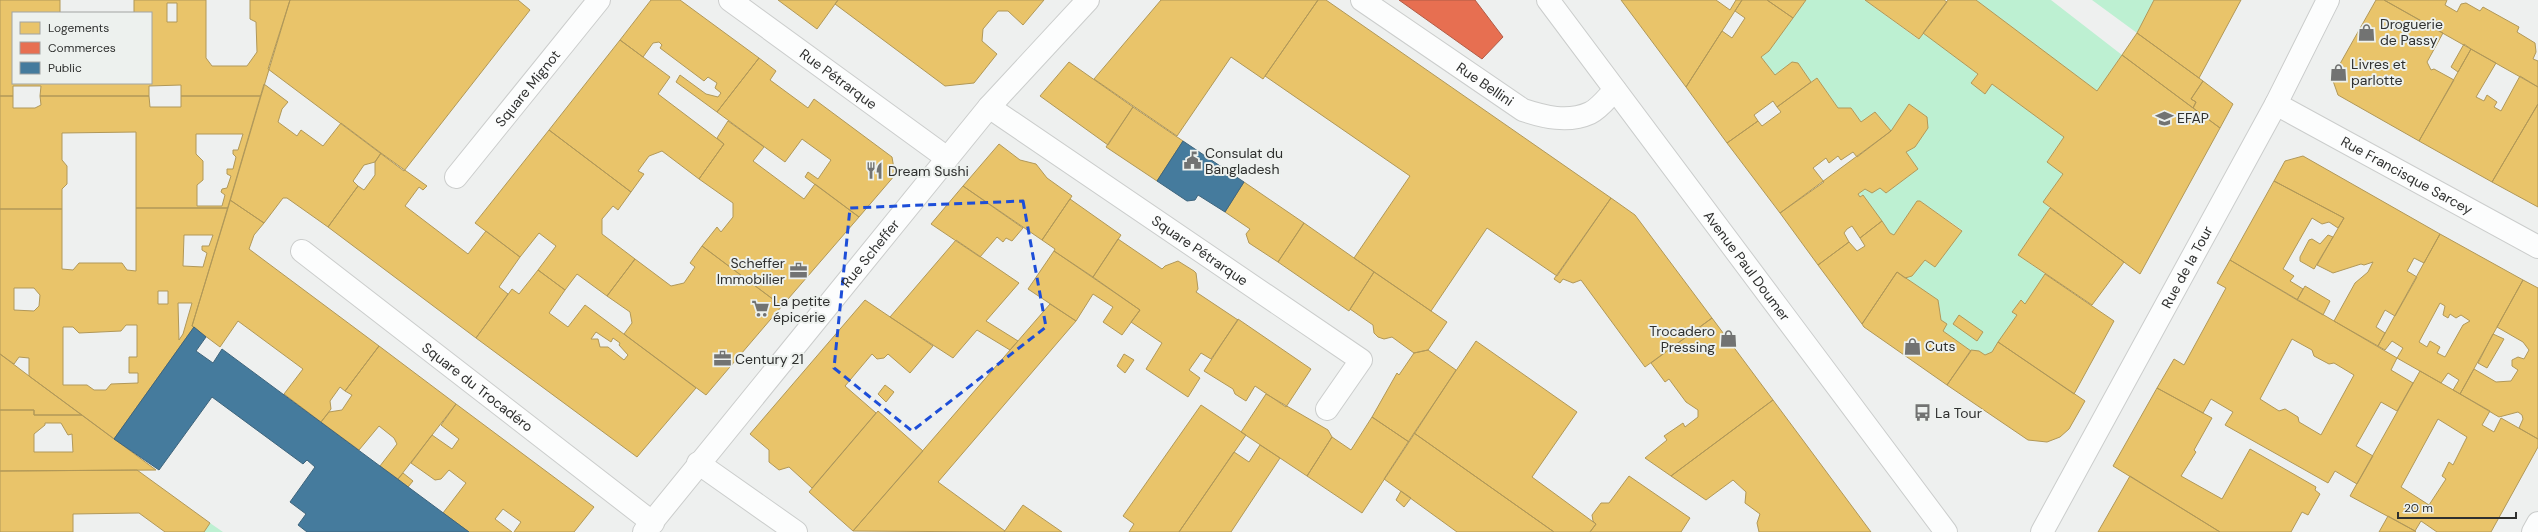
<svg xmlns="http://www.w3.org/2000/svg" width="2538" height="532" font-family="'DM Sans',sans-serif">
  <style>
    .green { fill: #bdf0d2 }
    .homes { fill: #e9c46a; stroke: #b19858; fill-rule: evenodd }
    .shops { fill: #e76f51; stroke: #b05c47 }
    .public { fill: #457b9d; stroke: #3e647c }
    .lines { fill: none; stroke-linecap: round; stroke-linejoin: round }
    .minor-casing { stroke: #cbcdcc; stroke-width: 24 }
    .major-casing { stroke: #cbcdcc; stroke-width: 24 }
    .minor { stroke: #fcfdfd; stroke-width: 22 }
    .major { stroke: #fcfdfd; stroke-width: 22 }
    .marked { fill: none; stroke: #1d4ed8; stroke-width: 3; stroke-dasharray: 8 5; stroke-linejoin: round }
    .labels { text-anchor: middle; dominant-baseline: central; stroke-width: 4; stroke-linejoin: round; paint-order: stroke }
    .poi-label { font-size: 14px; fill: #2f302f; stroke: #edf1ee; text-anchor: start }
    .street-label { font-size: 14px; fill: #2f302f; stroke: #edf1ee }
  </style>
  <rect width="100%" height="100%" fill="#eef0ef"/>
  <path class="green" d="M 1806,0 L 1865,0 L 1918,39 L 1923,33 L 1978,74 L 1971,83 L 1985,94 L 1992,84 L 2064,137 L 2047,161 L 2063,174 L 2043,202 L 2050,208 L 2018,255 L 2045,274 L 2025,304 L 2020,301 L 2012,312 L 2017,315 L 1992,352 L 1985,355 L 1979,351 L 1971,351 L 1943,331 L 1938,300 L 1905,278 L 1912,276 L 1925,260 L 1935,267 L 1962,230 L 1920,201 L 1917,201 L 1894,235 L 1890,233 L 1862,195 L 1860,197 L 1858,194 L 1865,189 L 1871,191 L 1880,188 L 1886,193 L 1918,169 L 1906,152 L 1915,147 L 1928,128 L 1927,117 L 1909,104 L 1891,131 L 1875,112 L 1861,122 L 1851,108 L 1838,108 L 1817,78 L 1811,82 L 1798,63 L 1792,62 L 1775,75 L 1761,57 L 1769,51 Z
    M 1976,0 L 2051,0 L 2122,55 L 2097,91 Z
    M 2092,0 L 2154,0 L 2137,33 Z
    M 210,523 L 223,532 L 203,532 Z"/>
  <path class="homes" d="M 0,0 L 60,0 L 60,13 L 13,13 L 13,83 L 151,83 L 151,13 L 134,13 L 134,0 L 206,0 L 206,58 L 212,66 L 247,66 L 257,52 L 256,22 L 250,19 L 250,0 L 290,0 L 261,96 L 181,96 L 181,85 L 149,86 L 149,96 L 40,96 L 41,86 L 13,86 L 13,96 L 0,96 ZM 167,3 L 177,3 L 177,22 L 167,22 Z
    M 290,0 L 518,0 L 530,10 L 404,171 L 268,69 Z
    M 651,0 L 680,0 L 759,58 L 717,112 L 676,82 L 680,75 L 706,94 L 718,97 L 721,93 L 715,88 L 717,83 L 708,77 L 704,81 L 660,48 L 662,45 L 659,42 L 653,43 L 643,57 L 620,40 Z
    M 778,0 L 838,0 L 817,29 Z
    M 838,0 L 1044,0 L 1023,25 L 1008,11 L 998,11 L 983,29 L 982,41 L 997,54 L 974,83 L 945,86 L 835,4 Z
    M 1161,0 L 1318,0 L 1263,79 L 1231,57 L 1177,136 L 1094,79 Z
    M 1318,0 L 1326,0 L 1611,198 L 1557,276 L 1487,228 L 1431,311 L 1354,258 L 1410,176 L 1265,76 Z
    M 1621,0 L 1716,0 L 1730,10 L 1736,0 L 1742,0 L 1686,87 Z
    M 1742,0 L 1767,0 L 1793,18 L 1769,51 L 1761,57 L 1775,75 L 1792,62 L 1798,63 L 1811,82 L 1777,107 L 1773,101 L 1754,115 L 1758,121 L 1727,143 L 1686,87 L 1722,31 L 1732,38 L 1745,18 L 1735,11 Z
    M 1767,0 L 1806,0 L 1793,18 Z
    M 1865,0 L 1944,0 L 1947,2 L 1919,39 Z
    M 1948,0 L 1976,0 L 2097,91 L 2122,55 L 2220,128 L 2140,274 L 2043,202 L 2063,174 L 2047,162 L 2064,137 L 1992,84 L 1985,94 L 1971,83 L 1978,74 L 1923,33 Z
    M 2154,0 L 2241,0 L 2199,78 L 2137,33 Z
    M 2376,0 L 2384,0 L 2443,33 L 2427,62 L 2431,70 L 2434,69 L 2454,80 L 2419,141 L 2338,95 L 2332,78 Z
    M 2384,0 L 2447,0 L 2445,5 L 2457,12 L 2461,4 L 2466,3 L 2480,11 L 2483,7 L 2519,27 L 2517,32 L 2535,43 L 2536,52 L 2533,59 L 2538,61 L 2538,87 Z
    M 2137,33 L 2203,81 L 2191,99 L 2196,102 L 2193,108 L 2122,55 Z
    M 620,40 L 670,77 L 658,94 L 724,144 L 699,179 L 662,151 L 649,156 L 638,171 L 644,174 L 631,192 L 549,130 Z
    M 2464,44 L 2471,49 L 2458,72 L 2451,67 Z
    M 2471,49 L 2496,63 L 2476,97 L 2484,101 L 2487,95 L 2497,102 L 2494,107 L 2501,111 L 2520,76 L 2538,87 L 2538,104 L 2492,182 L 2419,141 Z
    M 759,58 L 776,71 L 770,80 L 808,108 L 814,99 L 892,157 L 895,175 L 859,217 L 805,177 L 808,172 L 818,179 L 831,160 L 802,139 L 785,162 L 717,112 Z
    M 1069,62 L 1133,107 L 1108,145 L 1040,96 Z
    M 1817,78 L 1838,108 L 1851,108 L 1861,122 L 1875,112 L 1891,131 L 1857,157 L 1853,152 L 1841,160 L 1838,156 L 1829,163 L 1826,158 L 1813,168 L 1824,182 L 1780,213 L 1727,143 L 1758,121 L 1762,126 L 1781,112 L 1777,107 Z
    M 2203,81 L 2233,104 L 2220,128 L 2193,108 L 2196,102 L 2191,99 Z
    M 264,84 L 288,102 L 282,109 L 278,122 L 297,136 L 301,130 L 323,146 L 341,123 L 381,153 L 375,162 L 364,165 L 353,181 L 358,186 L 328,227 L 287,198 L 283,198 L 264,223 L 230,200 Z
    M 0,96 L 13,96 L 13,108 L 35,108 L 41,105 L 40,96 L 149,96 L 150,107 L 181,107 L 181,96 L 261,96 L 228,208 L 136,208 L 136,132 L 62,133 L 62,160 L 67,166 L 67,184 L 62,189 L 62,209 L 0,209 ZM 196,134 L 243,134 L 238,150 L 233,150 L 233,154 L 236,157 L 233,169 L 227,169 L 227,174 L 231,176 L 227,188 L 222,189 L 221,192 L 225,195 L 222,206 L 197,206 L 197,185 L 203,180 L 203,161 L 196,154 Z
    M 1909,104 L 1927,117 L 1928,128 L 1915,147 L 1906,152 L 1918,169 L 1886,193 L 1880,188 L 1872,193 L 1865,189 L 1858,194 L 1860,197 L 1863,195 L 1882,221 L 1860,238 L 1852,226 L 1847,229 L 1844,233 L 1849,242 L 1818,265 L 1780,213 L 1891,131 Z
    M 2538,104 L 2538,207 L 2492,182 Z
    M 1133,107 L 1183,141 L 1157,181 L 1106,147 Z
    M 728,121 L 764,147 L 753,161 L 804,199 L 815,184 L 859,217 L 782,306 L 702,246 L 717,227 L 721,232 L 733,217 L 733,203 L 699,179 L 724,144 L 717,138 Z
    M 549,130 L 631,192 L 618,210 L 613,206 L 602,219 L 602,234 L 635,259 L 607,296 L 577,274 L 565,290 L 538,270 L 556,246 L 539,233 L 520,257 L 475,223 Z
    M 999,144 L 1020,160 L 1036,164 L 1047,178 L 1072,196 L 1042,240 L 963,186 Z
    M 381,153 L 427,186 L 423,190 L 419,187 L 405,206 L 468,254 L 486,231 L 520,257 L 499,287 L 508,294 L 476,338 L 328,227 L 358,186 L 364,190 L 375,175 L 375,162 Z
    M 2303,156 L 2440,234 L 2424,263 L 2414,258 L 2407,271 L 2417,277 L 2395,316 L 2385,310 L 2376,327 L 2385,333 L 2378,346 L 2334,321 L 2355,283 L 2368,272 L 2373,262 L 2364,265 L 2361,264 L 2333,273 L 2317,265 L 2344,218 L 2274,181 L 2285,161 Z
    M 2274,181 L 2344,218 L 2338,228 L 2329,222 L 2322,224 L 2312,218 L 2283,269 L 2294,276 L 2290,281 L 2303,289 L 2297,300 L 2230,260 Z
    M 1244,182 L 1304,223 L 1278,262 L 1249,243 L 1246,234 L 1250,229 L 1225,212 Z
    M 963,186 L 1023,228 L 1012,241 L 1006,238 L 1003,242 L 997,237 L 980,257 L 931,224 Z
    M 1611,198 L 1635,215 L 1712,318 L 1645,367 L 1581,280 L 1573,283 L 1563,279 L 1560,283 L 1554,279 Z
    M 1070,199 L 1121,235 L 1093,277 L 1054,251 L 1055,249 L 1042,240 Z
    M 230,200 L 264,223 L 254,235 L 249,249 L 379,346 L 345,391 L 340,387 L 330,401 L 331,409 L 321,422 L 284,394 L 303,369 L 238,321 L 220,347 L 192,326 Z
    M 1917,201 L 1920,201 L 1962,231 L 1935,267 L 1925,260 L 1912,276 L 1905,278 L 1897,272 L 1862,324 L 1818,265 L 1849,242 L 1857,251 L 1865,246 L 1860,238 L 1882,221 L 1890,233 L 1894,235 Z
    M 136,208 L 228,208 L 192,326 L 194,327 L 114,439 L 29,376 L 29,358 L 19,357 L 14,364 L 0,354 L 0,209 L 62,209 L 62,269 L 73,270 L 79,263 L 122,263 L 127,270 L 136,271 ZM 184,235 L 213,235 L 209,246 L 202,246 L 202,250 L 207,253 L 203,267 L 183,266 ZM 14,288 L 34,288 L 40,295 L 39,306 L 34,311 L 14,310 ZM 158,291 L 168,291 L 168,304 L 158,304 ZM 178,303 L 192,303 L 183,334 L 179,340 ZM 126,325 L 137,325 L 137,357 L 129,357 L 129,373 L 138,373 L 138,383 L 111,384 L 106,390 L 94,390 L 87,385 L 63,385 L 63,327 L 73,327 L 79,333 L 121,331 Z
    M 2050,208 L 2124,262 L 2092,305 L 2018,255 Z
    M 1304,223 L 1374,272 L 1349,311 L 1278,262 Z
    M 2440,234 L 2523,280 L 2460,394 L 2453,390 L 2459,380 L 2448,373 L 2441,383 L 2397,358 L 2403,348 L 2392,341 L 2385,350 L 2378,346 ZM 2440,303 L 2445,306 L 2443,315 L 2448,318 L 2450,314 L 2456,318 L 2461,315 L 2470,321 L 2463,325 L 2445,357 L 2437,353 L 2440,347 L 2430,341 L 2427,347 L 2419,342 Z
    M 2328,235 L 2333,237 L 2314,269 L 2300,261 L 2300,257 L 2309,240 L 2312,239 L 2320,244 Z
    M 1118,239 L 1162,269 L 1165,266 L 1178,261 L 1194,271 L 1196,273 L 1198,289 L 1196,292 L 1238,320 L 1211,359 L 1201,353 L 1189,370 L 1200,378 L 1188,397 L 1146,369 L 1162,343 L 1131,322 L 1140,310 L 1093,277 Z
    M 956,240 L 1019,283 L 986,321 L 1018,341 L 1010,350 L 977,330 L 953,358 L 890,317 Z
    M 702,246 L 782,306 L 706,395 L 624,334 L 632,323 L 630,312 L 607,296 L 635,259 L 671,286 L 684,283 L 695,267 L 690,263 Z
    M 1054,251 L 1140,310 L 1122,335 L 1103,322 L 1113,307 L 1093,294 L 1076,321 L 1028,289 Z
    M 2230,260 L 2397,358 L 2391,370 L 2413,383 L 2397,411 L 2381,402 L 2356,446 L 2373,456 L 2357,484 L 2335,471 L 2328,483 L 2225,425 L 2233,412 L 2211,399 L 2203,413 L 2157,388 L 2174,359 L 2184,365 L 2226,288 L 2217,283 ZM 2292,339 L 2312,350 L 2314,356 L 2329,364 L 2334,363 L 2354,375 L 2321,435 L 2299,422 L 2298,417 L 2285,409 L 2279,411 L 2260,399 Z
    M 538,270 L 565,290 L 549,313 L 568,327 L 585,305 L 696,388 L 637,457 L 476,338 L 512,289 L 519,294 ZM 596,332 L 611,342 L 613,338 L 620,343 L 619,345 L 628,355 L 624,360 L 608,347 L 600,347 L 598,339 L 591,339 Z
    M 1374,272 L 1447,322 L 1428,350 L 1414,353 L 1392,337 L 1384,339 L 1378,337 L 1374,333 L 1373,325 L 1350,309 Z
    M 1897,272 L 1938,300 L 1941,320 L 1947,324 L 1943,331 L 1971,351 L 1947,385 L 1864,327 L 1862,324 Z
    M 2045,274 L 2114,321 L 2074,394 L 1998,342 L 2017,315 L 2012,312 L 2021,300 L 2025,304 Z
    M 2523,280 L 2538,288 L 2538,439 L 2519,428 L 2523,419 L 2522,415 L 2518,412 L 2499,417 L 2460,394 L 2474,369 L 2496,382 L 2511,381 L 2518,370 L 2512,366 L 2512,360 L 2518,357 L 2524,359 L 2529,350 L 2523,342 L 2497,327 Z
    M 2305,286 L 2330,301 L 2323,315 L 2297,300 Z
    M 865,300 L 933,346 L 910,373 L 888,354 L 884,358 L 877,359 L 872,354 L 845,386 L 876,413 L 812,488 L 789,467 L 779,470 L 769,462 L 769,450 L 750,434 Z
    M 1050,304 L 1076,321 L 938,482 L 1005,531 L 1004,532 L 853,531 Z
    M 1959,315 L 1983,332 L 1977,341 L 1953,324 Z
    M 1712,318 L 1773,400 L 1671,476 L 1645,458 L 1667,440 L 1664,436 L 1683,423 L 1685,427 L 1698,417 L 1698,410 L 1686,402 L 1669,379 L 1665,382 L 1651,363 Z
    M 1238,319 L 1311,369 L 1286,407 L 1255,386 L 1246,401 L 1235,394 L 1233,389 L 1204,371 Z
    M 2493,334 L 2504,339 L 2487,368 L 2478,363 Z
    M 1476,341 L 1577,412 L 1532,477 L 1596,524 L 1590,532 L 1554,532 L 1414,433 Z
    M 1998,342 L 2085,401 L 2069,429 L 2060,437 L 2047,442 L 2028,440 L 1947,385 L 1971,350 L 1979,351 L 1985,355 L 1992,352 Z
    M 379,346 L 456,404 L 398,479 L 380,466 L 397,444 L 394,438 L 379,426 L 359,450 L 321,422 L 329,412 L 342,410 L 352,395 L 345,391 Z
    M 1428,350 L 1456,370 L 1409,442 L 1372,417 L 1397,373 L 1399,375 L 1414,353 Z
    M 0,354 L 29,376 L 82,415 L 34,415 L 34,410 L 0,410 Z
    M 1124,354 L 1134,360 L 1125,373 L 1117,366 Z
    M 2420,371 L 2490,411 L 2482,425 L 2494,432 L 2501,418 L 2538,439 L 2538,447 L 2491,532 L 2437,532 L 2421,521 L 2415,531 L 2350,496 ZM 2438,419 L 2467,437 L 2453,465 L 2449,462 L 2442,476 L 2446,479 L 2429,505 L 2401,487 Z
    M 885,385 L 894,392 L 886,402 L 878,394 Z
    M 2157,388 L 2212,418 L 2194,450 L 2196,452 L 2181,476 L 2222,499 L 2250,449 L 2316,487 L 2315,490 L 2320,494 L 2308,515 L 2302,512 L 2291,532 L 2220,532 L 2113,466 Z
    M 1266,394 L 1328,430 L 1332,437 L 1307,476 L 1241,432 Z
    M 1773,400 L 1805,443 L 1871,532 L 1759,532 L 1757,523 L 1760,514 L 1745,503 L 1746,492 L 1733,480 L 1706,500 L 1671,476 Z
    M 456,404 L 594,507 L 574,532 L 514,532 L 521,522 L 503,509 L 495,519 L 512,532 L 469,532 L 443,513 L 466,483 L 449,470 L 441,479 L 435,480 L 411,463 L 432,435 L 452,449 L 459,439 L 441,425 Z
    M 1201,405 L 1246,435 L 1179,532 L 1129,532 L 1134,524 L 1123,516 Z
    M 0,410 L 34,410 L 34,415 L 82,415 L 156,470 L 0,471 ZM 45,423 L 61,423 L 68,435 L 72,434 L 73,452 L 34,452 L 34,434 L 45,425 Z
    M 878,411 L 923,451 L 853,531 L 809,492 Z
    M 1372,417 L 1409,442 L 1362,513 L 1307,476 L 1332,437 L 1351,450 Z
    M 1414,433 L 1554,532 L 1457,532 L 1384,479 Z
    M 1260,445 L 1280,458 L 1231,532 L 1179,532 L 1234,452 L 1249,462 Z
    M 137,470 L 210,523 L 204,532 L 165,532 L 139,513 L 73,514 L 73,532 L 0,532 L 0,471 Z
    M 403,473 L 413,481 L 408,487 L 398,479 Z
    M 1629,476 L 1690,518 L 1681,532 L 1590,532 L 1596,524 L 1593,521 L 1592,515 L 1601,503 L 1609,503 Z
    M 2130,476 L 2220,532 L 2098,532 Z
    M 1401,491 L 1411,498 L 1404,507 L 1396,500 Z
    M 1023,505 L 1062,532 L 1004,532 Z
    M 2388,516 L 2415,531 L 2416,532 L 2379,532 Z"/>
  <path class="shops" d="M 1399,0 L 1475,0 L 1503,37 L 1482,59 Z"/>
  <path class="public" d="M 1183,141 L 1244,182 L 1225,212 L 1198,195 L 1195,200 L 1187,201 L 1157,181 Z
    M 194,327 L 206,337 L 196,351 L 213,363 L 222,349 L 469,532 L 307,532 L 298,525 L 306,514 L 290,502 L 315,467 L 307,460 L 303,464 L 212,397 L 159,470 L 114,439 Z"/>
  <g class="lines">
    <defs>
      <g id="minor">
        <path id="s1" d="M 730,0 L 947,158"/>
        <path id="s2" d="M 1362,0 L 1523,110 C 1544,117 1568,123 1590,113 C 1599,109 1608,97 1615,90"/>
        <path id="s3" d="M 2276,104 L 2538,247"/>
        <path id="s4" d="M 989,107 L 1361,360 L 1327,409"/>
        <path id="s5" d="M 456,177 L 599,0"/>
        <path id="s6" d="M 302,251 L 653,523"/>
        <path d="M 698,463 L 796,532"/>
        <path id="s7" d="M 644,532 L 989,107 L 1088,0"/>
        <path id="s8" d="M 2042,532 L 2276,104 L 2328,0"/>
        <path d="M 2533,532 L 2538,523"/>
      </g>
      <g id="major">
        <path id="s9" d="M 1548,0 L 1946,532"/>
      </g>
    </defs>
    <use href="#minor" class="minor-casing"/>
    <use href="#major" class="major-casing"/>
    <use href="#minor" class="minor"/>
    <use href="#major" class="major"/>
  </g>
  <path class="marked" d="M 1023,201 L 1046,327 L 912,431 L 834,368 L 850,208 Z"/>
  <defs>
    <symbol id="shop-bare" viewBox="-9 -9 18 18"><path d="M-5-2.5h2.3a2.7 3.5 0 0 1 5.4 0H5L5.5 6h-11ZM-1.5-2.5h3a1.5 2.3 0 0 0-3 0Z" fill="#727372" stroke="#edf1ee" stroke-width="2.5" paint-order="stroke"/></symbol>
    <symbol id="university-bare" viewBox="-9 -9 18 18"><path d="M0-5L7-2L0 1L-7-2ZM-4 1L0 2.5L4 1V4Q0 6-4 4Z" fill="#727372" stroke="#edf1ee" stroke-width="2.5" paint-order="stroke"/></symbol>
    <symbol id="civic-bare" viewBox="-9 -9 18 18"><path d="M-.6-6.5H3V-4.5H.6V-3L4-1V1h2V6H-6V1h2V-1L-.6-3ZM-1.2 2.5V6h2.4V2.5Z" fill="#727372" stroke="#edf1ee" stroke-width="2.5" paint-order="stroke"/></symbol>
    <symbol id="restaurant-bare" viewBox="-9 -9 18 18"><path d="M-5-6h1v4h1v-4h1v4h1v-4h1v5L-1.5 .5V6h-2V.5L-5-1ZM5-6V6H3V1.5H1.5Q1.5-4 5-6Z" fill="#727372" stroke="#edf1ee" stroke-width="2.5" paint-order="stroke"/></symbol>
    <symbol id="office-bare" viewBox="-9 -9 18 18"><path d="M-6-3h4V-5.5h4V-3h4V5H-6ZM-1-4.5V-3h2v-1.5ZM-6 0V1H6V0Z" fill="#727372" stroke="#edf1ee" stroke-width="2.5" paint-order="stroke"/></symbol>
    <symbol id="supermarket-bare" viewBox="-9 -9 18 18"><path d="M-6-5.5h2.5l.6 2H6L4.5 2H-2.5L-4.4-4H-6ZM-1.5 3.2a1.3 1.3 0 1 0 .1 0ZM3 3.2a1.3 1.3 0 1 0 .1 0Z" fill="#727372" stroke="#edf1ee" stroke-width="2.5" paint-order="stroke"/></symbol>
    <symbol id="bus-bare" viewBox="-9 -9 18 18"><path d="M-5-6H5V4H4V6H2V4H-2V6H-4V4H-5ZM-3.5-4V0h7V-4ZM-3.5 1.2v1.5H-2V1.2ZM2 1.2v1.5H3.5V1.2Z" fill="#727372" stroke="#edf1ee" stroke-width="2.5" paint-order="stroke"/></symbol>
  </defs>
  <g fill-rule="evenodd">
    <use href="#shop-bare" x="2354" y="20" width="25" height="25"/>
    <use href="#shop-bare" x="2326" y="60" width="25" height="25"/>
    <use href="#university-bare" x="2152" y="106" width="25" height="25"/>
    <use href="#civic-bare" x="1180" y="148" width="25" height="25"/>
    <use href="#restaurant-bare" x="862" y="158" width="25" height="25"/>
    <use href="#office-bare" x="786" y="258" width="25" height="25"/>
    <use href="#supermarket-bare" x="748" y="296" width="25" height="25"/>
    <use href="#shop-bare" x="1716" y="326" width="25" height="25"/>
    <use href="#shop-bare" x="1900" y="334" width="25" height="25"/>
    <use href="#office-bare" x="710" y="346" width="25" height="25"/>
    <use href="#bus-bare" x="1910" y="400" width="25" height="25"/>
  </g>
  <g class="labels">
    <g class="poi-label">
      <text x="2380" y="24">Droguerie<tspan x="2380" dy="16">de Passy</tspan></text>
      <text x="2351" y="64">Livres et<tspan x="2351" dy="16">parlotte</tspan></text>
      <text x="2177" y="118">EFAP</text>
      <text x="1205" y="153">Consulat du<tspan x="1205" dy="16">Bangladesh</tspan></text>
      <text x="888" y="171">Dream Sushi</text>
      <text x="785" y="263" text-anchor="end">Scheffer<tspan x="785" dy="16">Immobilier</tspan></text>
      <text x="773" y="301">La petite<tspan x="773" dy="16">épicerie</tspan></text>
      <text x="1715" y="331" text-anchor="end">Trocadero<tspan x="1715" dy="16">Pressing</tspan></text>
      <text x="1925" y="346">Cuts</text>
      <text x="735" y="359">Century 21</text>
      <text x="1935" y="413">La Tour</text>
    </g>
    <g class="street-label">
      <text stroke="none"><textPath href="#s1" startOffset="134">Rue Pétrarque</textPath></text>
      <text stroke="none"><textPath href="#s2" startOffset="149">Rue Bellini</textPath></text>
      <text stroke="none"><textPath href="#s5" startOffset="114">Square Mignot</textPath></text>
      <text stroke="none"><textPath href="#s3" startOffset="149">Rue Francisque Sarcey</textPath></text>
      <text stroke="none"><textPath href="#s4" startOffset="255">Square Pétrarque</textPath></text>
      <text stroke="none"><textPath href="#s7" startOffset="359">Rue Scheffer</textPath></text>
      <text stroke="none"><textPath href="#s9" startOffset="332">Avenue Paul Doumer</textPath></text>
      <text stroke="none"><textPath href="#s8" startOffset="302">Rue de la Tour</textPath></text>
      <text stroke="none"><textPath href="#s6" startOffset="222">Square du Trocadéro</textPath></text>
    </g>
  </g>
  <rect x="12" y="12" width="140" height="72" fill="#edf1ee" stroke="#a1a4a2"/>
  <rect x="20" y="22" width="20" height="12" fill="#e9c46a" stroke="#a1a4a2"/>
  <text x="48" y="32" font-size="12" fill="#2f302f">Logements</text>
  <rect x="20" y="42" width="20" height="12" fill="#e76f51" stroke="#a1a4a2"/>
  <text x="48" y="52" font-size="12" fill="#2f302f">Commerces</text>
  <rect x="20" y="62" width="20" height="12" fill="#457b9d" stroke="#a1a4a2"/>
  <text x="48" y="72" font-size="12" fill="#2f302f">Public</text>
  <path d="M2398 512v6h118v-6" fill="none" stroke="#2f302f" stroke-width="2"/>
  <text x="2404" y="512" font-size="12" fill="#2f302f" stroke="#edf1ee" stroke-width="3" paint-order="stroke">20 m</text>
</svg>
